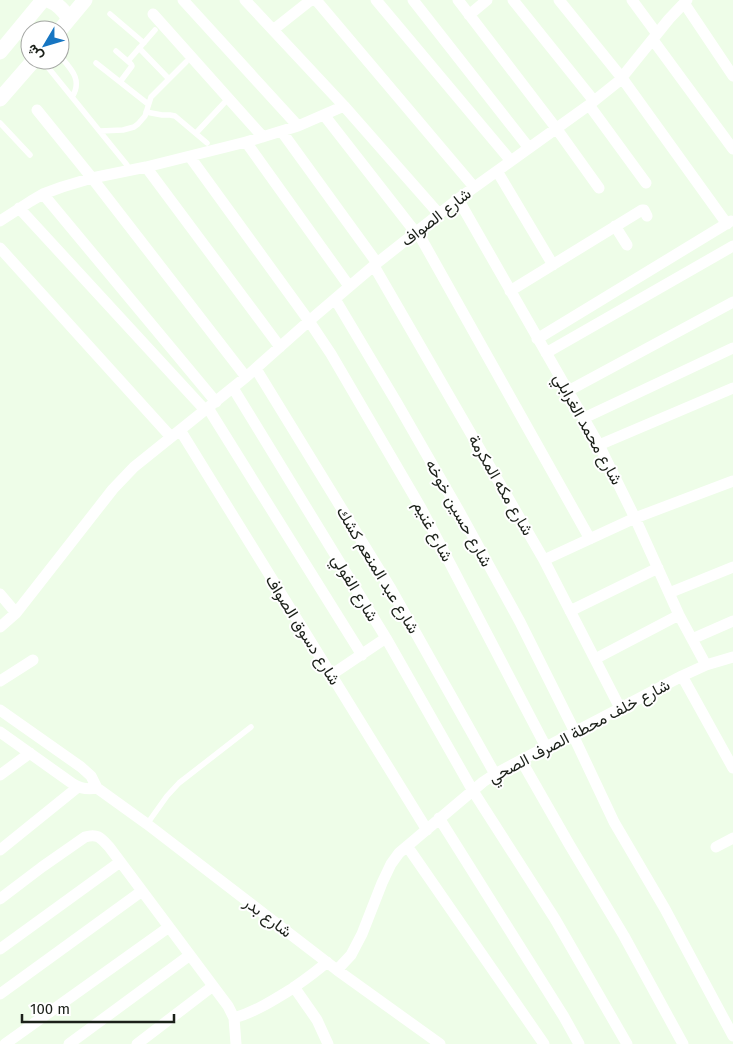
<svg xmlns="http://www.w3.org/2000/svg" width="733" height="1044" font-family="'Fira Sans',Vazirmatn,sans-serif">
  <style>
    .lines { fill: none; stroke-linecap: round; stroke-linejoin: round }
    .service { stroke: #fff; stroke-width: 5.5 }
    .minor { stroke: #fff; stroke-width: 11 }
    .secondary { stroke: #fff; stroke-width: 15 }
    .labels { text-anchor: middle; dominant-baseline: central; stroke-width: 4; stroke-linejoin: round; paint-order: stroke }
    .street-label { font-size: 16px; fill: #1b2019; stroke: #fff }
  </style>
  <rect width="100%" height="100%" fill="#eefde8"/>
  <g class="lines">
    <path class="service" d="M 110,14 L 144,43
      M 139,48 L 169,79
      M 116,51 L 131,64 L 132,66 L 120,82
      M 60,56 C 71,69 83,80 72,97
      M 42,60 L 127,165
      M 128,61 L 155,30
      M 96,63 L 148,104
      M 146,112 L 162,115 L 170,115 L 175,116 L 207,143
      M 0,123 L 30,155
      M 100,131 L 123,130 L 134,127 L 138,124 L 145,116 L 151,97 L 186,62
      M 196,133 L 226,101
      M 147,824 L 167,796 L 179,783 L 251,727"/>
    <path class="minor" d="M 183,0 L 298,126
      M 245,0 L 344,106 L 439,214
      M 316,0 L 474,187
      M 376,0 L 511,161
      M 413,0 L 529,148
      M 458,0 L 556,128 L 599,188
      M 513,0 L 594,101
      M 559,0 L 622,78 L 727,224
      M 632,0 L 657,34
      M 684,3 L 733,76
      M 153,14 L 263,137
      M 469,15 L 487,0
      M 273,30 L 311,0
      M 653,40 L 733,149
      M 589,105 L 646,183
      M 37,110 L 92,178 L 246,377
      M 324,115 L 416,233
      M 282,132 L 377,263
      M 246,142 L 349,286
      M 190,157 L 309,321 L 331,354 L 421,508 L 546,747
      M 146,167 L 280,347
      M 497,171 L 553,265
      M 43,194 L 216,402
      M 458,199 L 599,445 L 635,518 L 679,615 L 706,665
      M 19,208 L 205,410
      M 0,221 L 31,201 L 43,194 L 62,187 L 92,178 L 146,167 L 246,142 L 298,126 L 344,106
      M 615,226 L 627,245
      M 417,231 L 590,539
      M 0,248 L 171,437
      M 374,266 L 544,560 L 620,708
      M 510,291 L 642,210 L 644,210 L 647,216
      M 335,299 L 397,403 L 459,511 L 520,622 L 575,732
      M 537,339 L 731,221
      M 546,353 L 733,246
      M 256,369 L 391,589 L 495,774
      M 233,388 L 386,638 L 473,791 L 555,919 L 627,1044
      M 568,391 L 733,302
      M 208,408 L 362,655
      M 584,418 L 733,348
      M 180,430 L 427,830
      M 599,445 L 733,388
      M 544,560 L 635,518 L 733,481
      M 669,593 L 733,567
      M 0,594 L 16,613
      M 570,611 L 658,568
      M 0,627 L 16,613 L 113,489 L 134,467 L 246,377 L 309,321 L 377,263 L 458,199 L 589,105 L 619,81 L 669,19 L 687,0
      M 692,639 L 733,621
      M 595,659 L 679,615
      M 331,675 L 386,638
      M 682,676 L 733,768
      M 0,681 L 33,660
      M 0,710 L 81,767 L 91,776 L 97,788 L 147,824 L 337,970 L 440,1044
      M 0,732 L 73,784 C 81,789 88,790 97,788
      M 572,733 L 614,822 L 665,909 L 733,1036
      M 521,760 L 569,844 L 624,936 L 683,1044
      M 0,775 L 30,753
      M 439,818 L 564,1017 L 579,1044
      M 407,846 L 544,1044
      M 716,847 L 733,838
      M 0,850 L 78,787
      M 0,899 L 42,867 L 85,837 C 98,833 101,838 110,848 L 228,1006 L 234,1018 L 236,1044
      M 0,949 L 120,862
      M 337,970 L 351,955 L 362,934 L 382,883 L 391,864 L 399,853 L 483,782 L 495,774 L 521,760 L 682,676 L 706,665 L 733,657
      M 294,987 L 317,1020 L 328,1044
      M 0,994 L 142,891
      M 234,1018 C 255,1012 272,1001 290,990 C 303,981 315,973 327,962
      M 5,1044 L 169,927
      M 69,1044 L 190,955
      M 137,1044 L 213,986"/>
    <path class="secondary" d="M 48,0 C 58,4 64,10 69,19
      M 60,30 L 85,0
      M 0,52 L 43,0
      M 0,99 L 34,60"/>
  </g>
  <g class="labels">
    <g class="street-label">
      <text transform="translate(436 217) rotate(-38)">شارع الصواف</text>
      <text transform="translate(588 429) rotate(61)">شارع محمد الغرابلي</text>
      <text transform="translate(501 485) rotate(60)">شارع مكه المكرمة</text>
      <text transform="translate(459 513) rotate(61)">شارع حسين خوخه</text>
      <text transform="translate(433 531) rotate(62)">شارع غنيم</text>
      <text transform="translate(378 570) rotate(59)">شارع عبد المنعم كشك</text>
      <text transform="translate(355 588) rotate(59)">شارع الفولي</text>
      <text transform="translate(303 630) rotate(58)">شارع دسوق الصواف</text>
      <text transform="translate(579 731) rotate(-28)">شارع خلف محطة الصرف الصحي</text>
      <text transform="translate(268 917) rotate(37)">شارع بدر</text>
    </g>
  </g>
  <g transform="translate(45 45) rotate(232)"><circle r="24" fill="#ffffff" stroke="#a4a6a3"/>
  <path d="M0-4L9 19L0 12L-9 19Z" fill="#1776c2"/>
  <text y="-8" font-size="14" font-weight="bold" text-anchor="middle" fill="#1b2019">ش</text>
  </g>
  <path d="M22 1014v8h152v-8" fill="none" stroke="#1b2019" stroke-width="2.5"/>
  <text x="30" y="1014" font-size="15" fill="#1b2019" stroke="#ffffff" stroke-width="4" paint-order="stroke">100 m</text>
</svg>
